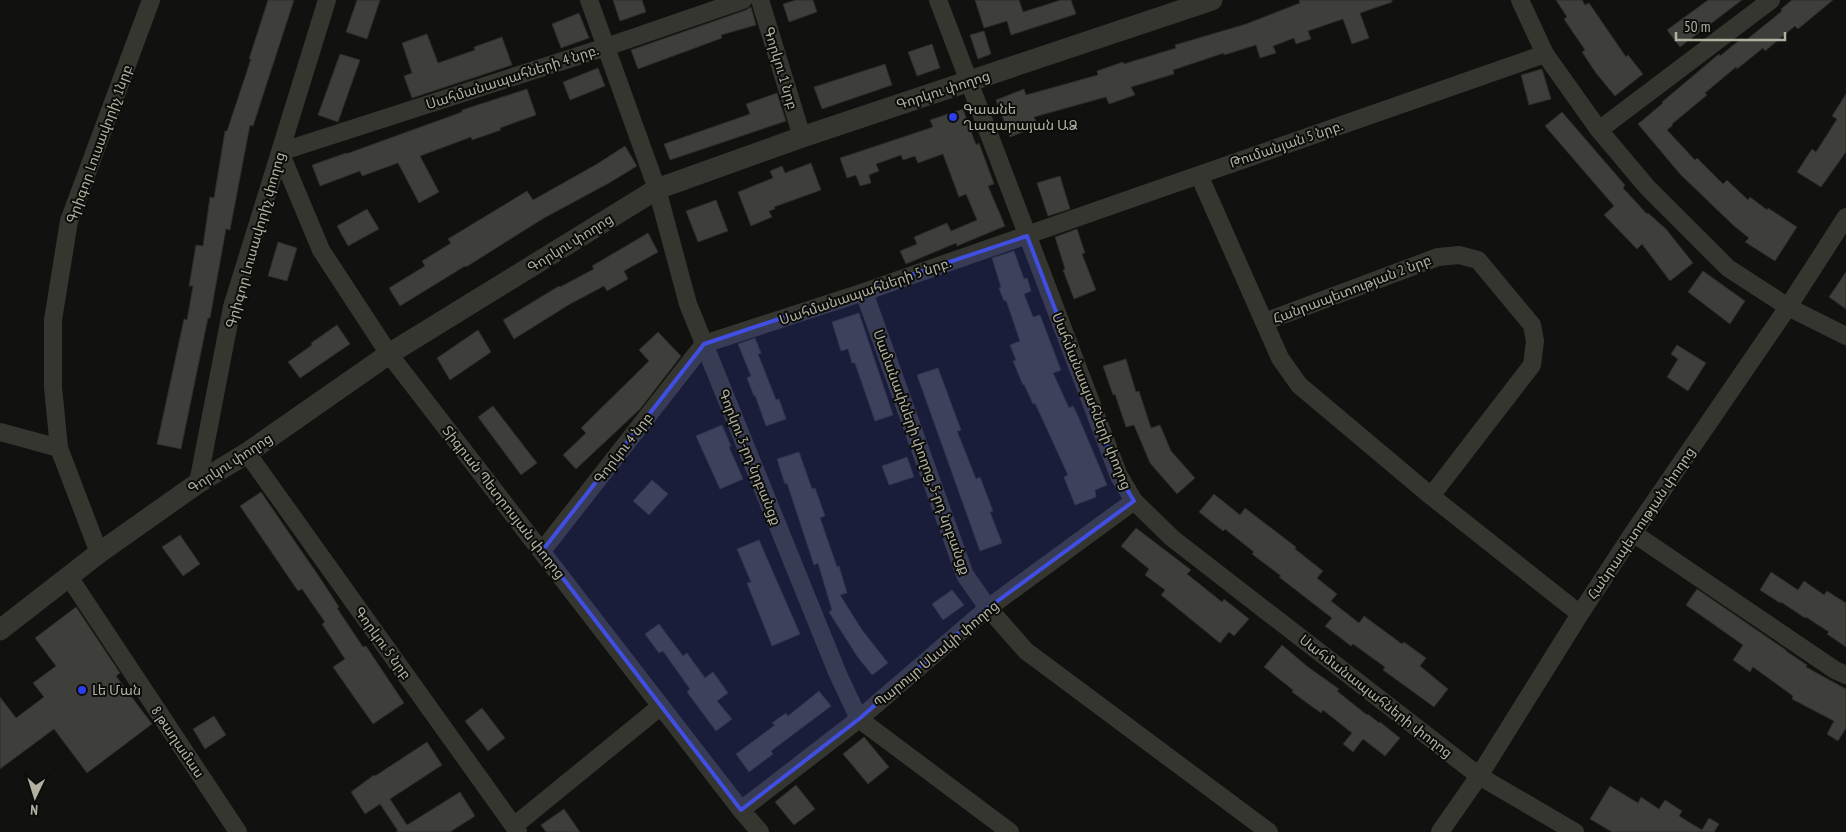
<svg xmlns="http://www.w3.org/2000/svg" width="1846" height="832" font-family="'PT Sans Narrow','Noto Sans Armenian',sans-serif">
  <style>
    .building { fill: #3e3e3a; stroke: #2c2d2a }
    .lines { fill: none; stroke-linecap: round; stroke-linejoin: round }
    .minor { stroke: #363631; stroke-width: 18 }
    .tertiary { stroke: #363631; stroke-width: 21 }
    .marked { fill: #404fe2; fill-opacity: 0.2; stroke: #404fe2; stroke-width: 4; stroke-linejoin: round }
    .poi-dot { fill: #2c3eed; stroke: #0c0c0b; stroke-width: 2 }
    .labels { text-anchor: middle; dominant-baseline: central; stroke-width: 4; stroke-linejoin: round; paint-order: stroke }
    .street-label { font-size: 14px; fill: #b2b1a1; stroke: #0c0c0b }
    .poi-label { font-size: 14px; fill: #b2b1a1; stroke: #0c0c0b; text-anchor: start }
  </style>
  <rect width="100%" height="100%" fill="#111110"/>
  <path class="building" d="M 268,0 L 294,0 L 253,126 L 250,125 L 230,230 L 226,229 L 210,318 L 208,318 L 181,449 L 157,444 L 184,319 L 187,320 L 193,286 L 189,286 L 196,245 L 203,246 L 210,197 L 214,198 L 225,131 L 227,131 L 251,59 L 249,59 Z
    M 357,0 L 380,0 L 367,39 L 346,32 Z
    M 613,0 L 642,0 L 646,12 L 620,21 Z
    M 796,0 L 813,0 L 817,12 L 789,22 L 783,4 Z
    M 975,0 L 1019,0 L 1023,12 L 1061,0 L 1071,0 L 1076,14 L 1011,35 L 1007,21 L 984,28 Z
    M 1299,0 L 1392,0 L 1392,2 L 1360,13 L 1369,38 L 1352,44 L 1343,19 L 1308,31 L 1311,39 L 1296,44 L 1294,38 L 1273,46 L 1276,53 L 1260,58 L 1256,45 L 1224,55 L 1224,53 L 1173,70 L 1174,74 L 1131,87 L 1135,95 L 1109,104 L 1106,97 L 1034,117 L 1038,126 L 1010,137 L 996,100 L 1024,89 L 1026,95 L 1098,75 L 1097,71 L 1123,62 L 1124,64 L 1176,48 L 1175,45 L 1246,24 L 1300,3 Z
    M 1556,0 L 1582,0 L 1585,5 L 1589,3 L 1626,57 L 1628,55 L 1643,74 L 1615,96 L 1596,73 L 1582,52 L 1585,50 L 1564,19 L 1567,17 Z
    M 1708,0 L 1742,0 L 1680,47 L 1667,30 Z
    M 1792,0 L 1833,0 L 1798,29 L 1795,26 L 1765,51 L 1763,48 L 1737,69 L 1736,67 L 1705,93 L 1707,95 L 1672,124 L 1673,125 L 1667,130 L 1695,160 L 1697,158 L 1723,184 L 1727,180 L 1748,200 L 1750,197 L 1767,210 L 1768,208 L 1797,227 L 1775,261 L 1745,242 L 1749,238 L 1733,225 L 1680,174 L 1638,124 L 1663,103 L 1662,102 L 1719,54 L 1720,56 L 1742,38 L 1745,41 L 1782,11 L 1781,9 Z
    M 751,7 L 756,25 L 721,35 L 722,38 L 638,69 L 631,50 L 746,10 Z
    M 579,13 L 589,38 L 561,48 L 552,24 Z
    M 984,31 L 991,54 L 978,59 L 970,35 Z
    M 427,34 L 438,63 L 475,50 L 474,47 L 502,37 L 512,65 L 412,98 L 404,76 L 412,73 L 402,43 Z
    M 932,44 L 940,68 L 917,76 L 908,52 Z
    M 340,54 L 360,60 L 338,122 L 318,115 Z
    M 885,64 L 892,85 L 822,109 L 814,87 Z
    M 598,68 L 605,86 L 570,100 L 563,82 Z
    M 1542,69 L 1551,99 L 1529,105 L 1521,75 Z
    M 527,89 L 536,115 L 500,128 L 501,130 L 472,140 L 471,137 L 420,156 L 439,192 L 419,203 L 398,163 L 362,176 L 360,171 L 320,186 L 312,165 L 346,153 L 346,154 L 462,112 L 462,110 Z
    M 777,93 L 786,121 L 670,160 L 664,144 L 750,114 L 746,104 Z
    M 1846,94 L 1846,152 L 1821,187 L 1797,172 L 1812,149 L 1816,152 L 1837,119 L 1832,116 Z
    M 963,109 L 976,145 L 979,143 L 994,184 L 988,186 L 1005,226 L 957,246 L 956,243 L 906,264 L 900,251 L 917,244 L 914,237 L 947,223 L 951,231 L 977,220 L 966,194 L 959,197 L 943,154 L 918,163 L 915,156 L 903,160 L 901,155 L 876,164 L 879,171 L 869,175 L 871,183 L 860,186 L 856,175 L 847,178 L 840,158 L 933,127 L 930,120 Z
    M 1562,112 L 1625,185 L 1623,188 L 1647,214 L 1648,213 L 1666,229 L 1693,263 L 1670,281 L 1642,244 L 1637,249 L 1604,215 L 1614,206 L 1545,126 Z
    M 625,146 L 637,166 L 609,183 L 544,218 L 466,267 L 465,266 L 400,306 L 389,288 L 425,266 L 422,261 L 451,243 L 448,239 L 527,191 L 533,200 L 597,164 Z
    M 811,163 L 821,190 L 774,207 L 775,209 L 769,211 L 772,217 L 751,226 L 738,192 L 773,178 L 770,171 L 782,166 L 785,173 Z
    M 1060,176 L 1070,209 L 1048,216 L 1037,183 Z
    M 716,200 L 728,231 L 698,242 L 686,211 Z
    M 367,209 L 379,229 L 348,246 L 337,226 Z
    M 1077,229 L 1085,253 L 1082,254 L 1096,290 L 1074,299 L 1063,270 L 1065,269 L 1055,237 Z
    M 648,233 L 658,252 L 624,271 L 628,279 L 607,291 L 604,286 L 570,304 L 514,339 L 503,320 L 559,286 L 560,287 L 594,269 L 592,266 Z
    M 278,242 L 297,248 L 287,281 L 268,276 Z
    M 1014,251 L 1024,279 L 1027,278 L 1031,291 L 1024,294 L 1033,317 L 1040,315 L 1061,370 L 1053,373 L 1069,408 L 1073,406 L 1078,416 L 1107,485 L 1095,490 L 1096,497 L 1075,505 L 1064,477 L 1068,475 L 1035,403 L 1033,404 L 1024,384 L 1023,385 L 1013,361 L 1016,360 L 1010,345 L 1020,341 L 1006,300 L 1004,301 L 999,288 L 1001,287 L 992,258 Z
    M 1703,271 L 1745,301 L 1730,324 L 1688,292 Z
    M 1846,272 L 1846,309 L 1829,297 Z
    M 859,313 L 893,415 L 875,421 L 855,363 L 852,363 L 848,349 L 841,351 L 832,322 Z
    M 337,325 L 350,344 L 300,378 L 288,362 L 312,345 L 311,343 Z
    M 478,330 L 491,352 L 450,380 L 437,358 Z
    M 658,332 L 681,356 L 640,409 L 576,469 L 563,455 L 586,433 L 581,428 L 649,361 L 639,350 Z
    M 755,338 L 761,353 L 758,354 L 776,400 L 779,399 L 786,419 L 766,426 L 755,395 L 754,396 L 747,378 L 751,376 L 738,344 Z
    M 1677,345 L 1706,363 L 1688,391 L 1667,377 L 1678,359 L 1671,354 Z
    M 1126,359 L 1136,392 L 1139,391 L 1151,428 L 1160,425 L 1171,451 L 1195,478 L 1177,494 L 1150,463 L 1134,425 L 1126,427 L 1115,394 L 1113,395 L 1103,366 Z
    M 938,368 L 961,430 L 957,431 L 976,479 L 980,477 L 993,511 L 990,512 L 1002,543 L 980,551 L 917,375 Z
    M 493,406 L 537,463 L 521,475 L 478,417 Z
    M 722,425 L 731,446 L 729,447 L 743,479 L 720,489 L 696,436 Z
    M 799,452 L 812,489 L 815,488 L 825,516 L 820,518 L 837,567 L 839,566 L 847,593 L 840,595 L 862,630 L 888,663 L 872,675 L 857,656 L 829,612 L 832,610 L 818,563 L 814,565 L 787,483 L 785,484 L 777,459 Z
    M 907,457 L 914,477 L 889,485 L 882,466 Z
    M 652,480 L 668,494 L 649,515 L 633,501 Z
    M 261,492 L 320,578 L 339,607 L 337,608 L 363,647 L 366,646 L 404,703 L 373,724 L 333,667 L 345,659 L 322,624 L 325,622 L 302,589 L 298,591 L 240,506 Z
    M 1214,494 L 1240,515 L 1245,508 L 1296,547 L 1295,549 L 1323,571 L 1317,578 L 1337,594 L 1331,601 L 1359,623 L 1364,616 L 1402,644 L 1404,642 L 1426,658 L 1420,666 L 1448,689 L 1434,707 L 1383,670 L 1385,667 L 1353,644 L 1351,646 L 1325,626 L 1332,618 L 1279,577 L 1281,576 L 1252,554 L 1254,552 L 1225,529 L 1223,531 L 1199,512 Z
    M 1136,528 L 1191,570 L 1187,574 L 1222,602 L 1224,599 L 1249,619 L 1234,636 L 1229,632 L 1220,643 L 1161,595 L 1165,590 L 1145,575 L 1149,569 L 1121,546 Z
    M 180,535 L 200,564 L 183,576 L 162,547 Z
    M 759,540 L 800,634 L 772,646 L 747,583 L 751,582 L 737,549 Z
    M 1771,572 L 1798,590 L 1804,581 L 1824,595 L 1827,591 L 1846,603 L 1846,647 L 1827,634 L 1829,632 L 1806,617 L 1805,618 L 1781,602 L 1780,603 L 1760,590 Z
    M 1697,589 L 1786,650 L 1786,651 L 1807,665 L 1806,667 L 1846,689 L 1846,728 L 1838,741 L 1827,734 L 1834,721 L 1792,699 L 1793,696 L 1753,667 L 1750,672 L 1733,660 L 1743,645 L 1686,605 Z
    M 952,590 L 964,605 L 943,620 L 932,604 Z
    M 76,607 L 120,673 L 116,676 L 152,724 L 87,773 L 54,729 L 0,769 L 0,697 L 16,718 L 44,697 L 33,683 L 56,666 L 35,638 Z
    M 659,624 L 683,656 L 687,653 L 705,678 L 713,672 L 728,693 L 717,701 L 732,719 L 716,731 L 687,692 L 690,689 L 663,651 L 659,653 L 645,634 Z
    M 1282,645 L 1308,667 L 1339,689 L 1337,691 L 1367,715 L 1368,714 L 1379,723 L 1380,722 L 1400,738 L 1385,756 L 1363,739 L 1353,752 L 1343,744 L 1352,733 L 1323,710 L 1321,713 L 1292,692 L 1293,690 L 1264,667 Z
    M 819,691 L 831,706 L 771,751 L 773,754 L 749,772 L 736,754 L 775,725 L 772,723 L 786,713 L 788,716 Z
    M 482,708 L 505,738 L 488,751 L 465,721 Z
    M 214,716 L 226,735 L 205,749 L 193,729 Z
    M 864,737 L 889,767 L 868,784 L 843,754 Z
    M 427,742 L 442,765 L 390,799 L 407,825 L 460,792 L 475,816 L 450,832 L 396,832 L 398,831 L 380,804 L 365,814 L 351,792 L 374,775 L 375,776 Z
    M 796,785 L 815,809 L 794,825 L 775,802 Z
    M 1610,786 L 1638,803 L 1641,797 L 1659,809 L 1665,800 L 1682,811 L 1679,816 L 1702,830 L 1709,818 L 1719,824 L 1714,832 L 1612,832 L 1590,819 Z
    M 564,809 L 580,832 L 546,832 L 541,825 Z"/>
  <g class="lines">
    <path class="minor" d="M 589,0 L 657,189 L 688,304 L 837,672 L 859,719 L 1010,832
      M 743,0 L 606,47 L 280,152 L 321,250 L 389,354 L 741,810 L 760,832
      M 760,0 L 802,137
      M 938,0 L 1119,476 L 1134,501 L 1172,538 L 1479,776 L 1575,832
      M 1520,0 L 1545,54 L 1599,130 L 1647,187 L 1728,268 L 1788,307 L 1846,336
      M 1599,130 L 1771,0
      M 1199,175 L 1280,358 L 1299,385 L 1431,496 L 1580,614
      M 864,292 L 965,575 L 988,608 L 1026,651 L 1269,832
      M 1264,322 L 1438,257 L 1459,255 L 1478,260 L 1532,325 L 1535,341 L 1532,365 L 1431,496
      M 0,432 L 59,448
      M 247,453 L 518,832
      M 198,483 L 232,307 L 327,0
      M 1633,533 L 1835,670 L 1846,675
      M 542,551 L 704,344 L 864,292 L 1545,54
      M 99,553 L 59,448 L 53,387 L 53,320 L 69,221 L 151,0
      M 69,577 L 238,832
      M 741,810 L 859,719 L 988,608 L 1134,501
      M 514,826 L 661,706
      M 1440,832 L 1479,776 L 1580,614 L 1633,533 L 1788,307 L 1846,217"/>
    <path class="tertiary" d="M 0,630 L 99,553 L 198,483 L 247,453 L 389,354 L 657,189 L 802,137 L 1212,0"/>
  </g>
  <path class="marked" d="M 1027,236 L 1119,476 L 1134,501 L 988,608 L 859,719 L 741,810 L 542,551 L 704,344 Z"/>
  <g class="poi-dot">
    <circle cx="953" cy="117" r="5"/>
    <circle cx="82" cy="690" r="5"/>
  </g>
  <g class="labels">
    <g class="street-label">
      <text transform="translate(781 68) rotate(73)">Գորկու 1 նրբ</text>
      <text transform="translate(512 77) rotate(-18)">Սահմանապահների 4 նրբ.</text>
      <text transform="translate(943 90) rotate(-18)">Գորկու փողոց</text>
      <text transform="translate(99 144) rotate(-70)">Գրիգոր Լուսավորիչ 1նրբ</text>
      <text transform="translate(1286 144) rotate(-19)">Թումանյան 5 նրբ.</text>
      <text transform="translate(255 240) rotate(-74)">Գրիգոր Լուսավորիչ փողոց</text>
      <text transform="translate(570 243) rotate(-32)">Գորկու փողոց</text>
      <text transform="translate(1352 289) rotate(-21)">Հանրապետության 2 նրբ</text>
      <text transform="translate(865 291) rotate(-19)">Սահմանապահների 5 նրբ.</text>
      <text transform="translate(1092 401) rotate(68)">Սահմանապահների փողոց</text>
      <text transform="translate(623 448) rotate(-52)">Գորկու 4 նրբ</text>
      <text transform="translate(922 452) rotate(70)">Սամանափների փողոց, 5-րդ նրբանցք</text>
      <text transform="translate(750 457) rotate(68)">Գորկու 3-րդ նրբանցք</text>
      <text transform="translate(230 463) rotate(-33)">Գորկու փողոց</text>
      <text transform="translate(504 502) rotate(52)">Տիգրան Պետրոսյան փողոց</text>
      <text transform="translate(1641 523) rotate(-56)">Հանրապետության փողոց</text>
      <text transform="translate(383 643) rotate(54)">Գորկու 5 նրբ</text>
      <text transform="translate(936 654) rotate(-40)">Պարույր Սևակի փողոց</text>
      <text transform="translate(1376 696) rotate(38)">Սահմանապահների փողոց</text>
      <text transform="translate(178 742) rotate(56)">8 թաղամաս</text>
    </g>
    <g class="poi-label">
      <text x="963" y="109">Գաանե<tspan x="963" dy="16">Ղազարայան ԱՁ</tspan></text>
      <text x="92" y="690">Լե Ման</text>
    </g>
  </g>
  <g transform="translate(35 797) rotate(184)" stroke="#0c0c0b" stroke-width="4" paint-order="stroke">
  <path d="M0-4L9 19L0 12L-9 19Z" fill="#b2b1a1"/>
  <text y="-8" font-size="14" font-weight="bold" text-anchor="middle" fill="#b2b1a1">N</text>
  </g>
  <path d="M1676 32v8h109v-8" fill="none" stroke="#b2b1a1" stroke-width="2.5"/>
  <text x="1684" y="32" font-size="15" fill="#b2b1a1" stroke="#0c0c0b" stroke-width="4" paint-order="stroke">50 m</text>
</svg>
